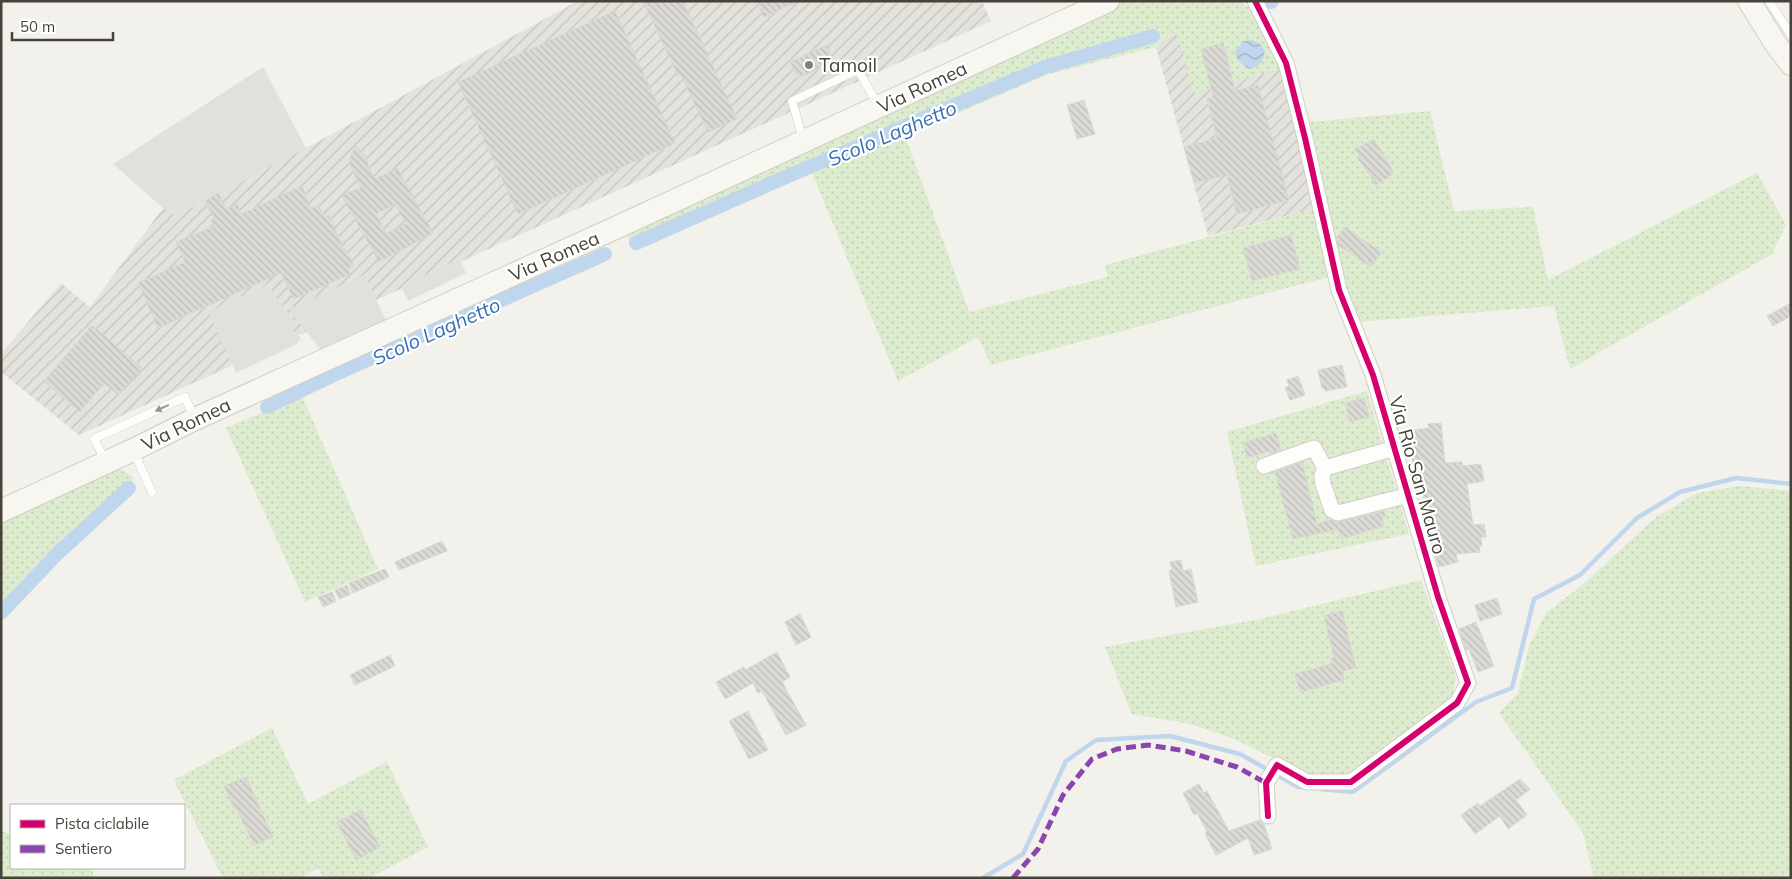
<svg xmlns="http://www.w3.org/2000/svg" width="1792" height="879" font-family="Mulish,sans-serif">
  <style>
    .industrial { fill: url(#industrial-furrows) }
    .grass { fill: url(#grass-dots) }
    .parking { fill: #e1e0dc }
    .water { fill: url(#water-waves) }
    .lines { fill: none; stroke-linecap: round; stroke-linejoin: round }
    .stream { stroke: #c0d6ed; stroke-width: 4.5 }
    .canal { stroke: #c0d6ed; stroke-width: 14 }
    .building { fill: url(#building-back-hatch); stroke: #dad8d2; fill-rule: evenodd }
    .lane-casing { stroke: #d0cec9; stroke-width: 9 }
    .street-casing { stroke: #d0cec9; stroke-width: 17 }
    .secondary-casing { stroke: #d0cec3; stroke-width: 24 }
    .lane { stroke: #fdfdfc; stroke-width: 8 }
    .street { stroke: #fdfdfc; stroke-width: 15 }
    .secondary { stroke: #f7f6f0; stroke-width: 22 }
    .quiet { stroke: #8e44ad; stroke-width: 5; stroke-dasharray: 10 5; stroke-linecap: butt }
    .cycleway-casing { stroke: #fff; stroke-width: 9 }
    .cycleway { stroke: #d6006c; stroke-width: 6 }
    .oneway { fill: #999790 }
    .poi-dot { fill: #838077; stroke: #fff; stroke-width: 2 }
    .labels { text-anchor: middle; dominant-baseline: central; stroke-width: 4.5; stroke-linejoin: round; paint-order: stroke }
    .poi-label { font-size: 19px; fill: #474338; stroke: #fff; text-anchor: start }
    .street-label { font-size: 19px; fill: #474338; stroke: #fff }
    .water-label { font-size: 20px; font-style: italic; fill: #3770ae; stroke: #fff }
  </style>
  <defs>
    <pattern id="industrial-furrows" width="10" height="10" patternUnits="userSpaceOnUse" patternTransform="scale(1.25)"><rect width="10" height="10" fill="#e4e2dd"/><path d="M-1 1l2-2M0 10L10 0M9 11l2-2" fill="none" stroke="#c5c3be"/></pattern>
    <pattern id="grass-dots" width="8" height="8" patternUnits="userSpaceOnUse" patternTransform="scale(1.25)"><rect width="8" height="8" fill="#ddebce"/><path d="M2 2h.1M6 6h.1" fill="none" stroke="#bfcbb2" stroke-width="1.8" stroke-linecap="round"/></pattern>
    <pattern id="water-waves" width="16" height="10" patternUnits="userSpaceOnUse" patternTransform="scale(1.25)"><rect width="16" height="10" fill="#c0d6ed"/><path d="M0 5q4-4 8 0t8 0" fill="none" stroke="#9eafc1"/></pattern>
    <pattern id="building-back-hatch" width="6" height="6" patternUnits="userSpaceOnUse" patternTransform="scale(1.25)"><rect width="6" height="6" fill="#dbdad5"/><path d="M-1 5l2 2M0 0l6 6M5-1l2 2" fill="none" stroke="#bdbcb8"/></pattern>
  </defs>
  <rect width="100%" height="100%" fill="#f2f1ec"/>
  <path class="industrial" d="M 578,1 L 982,1 L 991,21 L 79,435 L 1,372 L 1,354 L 61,283 L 90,307 L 163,208 L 176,216 L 306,148 Z
    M 1177,30 L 1283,69 L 1313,209 L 1208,236 L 1156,47 Z"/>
  <path class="grass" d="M 1123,1 L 1242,1 L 1244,5 L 1253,10 L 1283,69 L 1194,93 L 1176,30 L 1156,47 L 1049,74 L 905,136 L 969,312 L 1108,277 L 1105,265 L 1313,209 L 1329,277 L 991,365 L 978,337 L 898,381 L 812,173 L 635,251 L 625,230 Z
    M 1430,111 L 1454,211 L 1533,207 L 1548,280 L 1757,173 L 1786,225 L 1772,254 L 1570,369 L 1554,306 L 1358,322 L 1341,281 L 1309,122 Z
    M 1367,391 L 1409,534 L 1256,566 L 1227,432 Z
    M 302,396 L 378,569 L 305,602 L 226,428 Z
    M 109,470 L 123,470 L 134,478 L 1,617 L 1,518 Z
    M 1740,486 L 1791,491 L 1791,878 L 1594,878 L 1583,833 L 1499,713 L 1518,693 L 1529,646 L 1546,613 L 1580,587 L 1656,517 L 1697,493 Z
    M 1421,580 L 1456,678 L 1452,697 L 1369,764 L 1344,775 L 1323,778 L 1296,769 L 1234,739 L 1191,724 L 1132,714 L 1105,647 L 1260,619 Z
    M 272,728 L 308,804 L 387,762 L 428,847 L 369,878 L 323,878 L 318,868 L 300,878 L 223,878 L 174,780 Z
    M 1,830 L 11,835 L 11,868 L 92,868 L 94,878 L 1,878 Z"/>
  <path class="parking" d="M 263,67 L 306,148 L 176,216 L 163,208 L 113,164 Z
    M 459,259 L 466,273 L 408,301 L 401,286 Z
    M 364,275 L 386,320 L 320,349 L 289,309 Z
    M 267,284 L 294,322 L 291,329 L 301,338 L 297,344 L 236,373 L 208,312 Z"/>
  <path class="water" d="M 1253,40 L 1261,45 L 1265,51 C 1263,61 1260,66 1250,69 C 1241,64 1236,61 1235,51 L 1244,41 Z"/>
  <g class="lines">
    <path class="stream" d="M 1320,789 L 1353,792 L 1476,702 L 1512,688 L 1534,599 L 1580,575 L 1637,518 L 1680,492 L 1736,478 L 1791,484
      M 983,878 L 1023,854 L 1066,761 L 1096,740 L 1170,736 L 1240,754 L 1298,787 L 1305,787"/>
    <path class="canal" d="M 1271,2 L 1272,1
      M 636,243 L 788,176 L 1045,67 L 1153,36
      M 267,407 L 340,372 L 605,254
      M 1,613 L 57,554 L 129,488"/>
  </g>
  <path class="building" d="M 643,1 L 683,1 L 737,119 L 708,132 L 681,75 L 678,76 Z
    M 766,1 L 798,1 L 764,17 L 758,5 Z
    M 615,11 L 675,143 L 518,214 L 458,82 Z
    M 1223,43 L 1235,91 L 1258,85 L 1289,200 L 1237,214 L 1227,175 L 1194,183 L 1184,147 L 1217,138 L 1207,99 L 1213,97 L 1201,49 Z
    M 827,45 L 834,62 L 798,78 L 790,62 Z
    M 1084,100 L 1095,134 L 1077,139 L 1067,105 Z
    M 1374,139 L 1394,173 L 1376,185 L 1357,157 L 1360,155 L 1354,150 Z
    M 356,146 L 367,159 L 368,165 L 375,179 L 397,168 L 433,233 L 379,262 L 342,196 L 361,187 L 350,166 L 351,155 ZM 395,204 L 406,224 L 386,233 L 376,214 Z
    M 302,186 L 311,208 L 318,205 L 324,217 L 329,215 L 344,250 L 346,249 L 354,266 L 348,269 L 350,274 L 294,299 L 281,273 L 158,328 L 138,283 L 185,262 L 176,242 L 214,226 L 211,220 L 215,219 L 205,201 L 218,193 L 227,209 L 237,204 L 241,214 Z
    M 1344,227 L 1382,252 L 1371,267 L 1338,245 L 1337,238 Z
    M 1291,235 L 1300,269 L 1252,281 L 1243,248 Z
    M 1791,303 L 1791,316 L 1773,326 L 1767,316 Z
    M 92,325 L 142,368 L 118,395 L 104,383 L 80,412 L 44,381 Z
    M 1342,365 L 1347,387 L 1325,391 L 1324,388 L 1322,388 L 1318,370 Z
    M 1298,376 L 1305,395 L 1290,400 L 1285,388 L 1289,386 L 1287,380 Z
    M 1364,398 L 1369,417 L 1350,422 L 1345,403 Z
    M 1441,423 L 1445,463 L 1462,462 L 1462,466 L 1481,464 L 1484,481 L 1467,484 L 1473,525 L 1484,524 L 1486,537 L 1481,537 L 1482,546 L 1479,546 L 1480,552 L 1456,554 L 1458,562 L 1439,567 L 1430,537 L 1428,518 L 1426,518 L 1422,486 L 1415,486 L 1413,478 L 1412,447 L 1408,447 L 1406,431 L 1429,428 L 1428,424 Z
    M 1276,433 L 1281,450 L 1270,454 L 1270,451 L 1247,458 L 1243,443 Z
    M 1302,462 L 1317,524 L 1331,520 L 1340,522 L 1384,511 L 1386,516 L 1382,517 L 1384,526 L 1341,539 L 1338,529 L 1293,539 L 1275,472 Z
    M 442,541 L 447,551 L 399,570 L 395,562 Z
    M 1181,560 L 1183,571 L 1191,569 L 1198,602 L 1176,607 L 1169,571 L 1172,570 L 1170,562 Z
    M 385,569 L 389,577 L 353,593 L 349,583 Z
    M 347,585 L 351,594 L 339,599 L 335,590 Z
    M 332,592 L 336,601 L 323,607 L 318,597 Z
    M 1497,598 L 1502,614 L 1480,621 L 1475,605 Z
    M 1342,611 L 1356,668 L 1342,671 L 1344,680 L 1300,692 L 1295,674 L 1331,664 L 1330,659 L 1334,657 L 1324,616 Z
    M 800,614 L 811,637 L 796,645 L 785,622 Z
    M 1476,622 L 1494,666 L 1478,672 L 1469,649 L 1466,650 L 1459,629 Z
    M 777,652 L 790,677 L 782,682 L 806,725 L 786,735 L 762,691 L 758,693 L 753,683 L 725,699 L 716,682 L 744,667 L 745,670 Z
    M 390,655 L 395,666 L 355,685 L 350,675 Z
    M 748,711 L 768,750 L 749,759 L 729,721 Z
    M 246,777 L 273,837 L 254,845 L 237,809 L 235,810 L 224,786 Z
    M 1520,779 L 1530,789 L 1516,800 L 1527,815 L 1508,829 L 1500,816 L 1475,834 L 1461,815 L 1478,803 L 1480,806 Z
    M 1199,784 L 1204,793 L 1207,791 L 1229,831 L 1260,820 L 1264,824 L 1272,849 L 1254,855 L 1248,838 L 1216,855 L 1205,834 L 1207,832 L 1197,813 L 1194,815 L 1183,793 Z
    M 361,810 L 380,847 L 356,860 L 337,822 Z"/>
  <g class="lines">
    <defs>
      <path id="lane" d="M 1769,1 L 1791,35
        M 803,139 L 792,101 L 858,70 L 878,105
        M 134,452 L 152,492
        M 105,460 L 94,439 L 185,397 L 194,417"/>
      <path id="street" d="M 1255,1 L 1286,63 L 1305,138 L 1339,290 L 1373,375 L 1438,597 L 1468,683 L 1457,703 L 1351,782 L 1307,782 L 1277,765 L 1266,783 L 1268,816
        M 1264,466 L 1314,448 L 1325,468 L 1395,448
        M 1325,468 L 1322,476 L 1323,484 L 1332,510 L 1338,513 L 1409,495"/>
      <path id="secondary" d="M 1749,1 L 1775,43 L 1791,64
        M 1,511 L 133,450 L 195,419 L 613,229 L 1108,1"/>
    </defs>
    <use href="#lane" class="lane-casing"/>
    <use href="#street" class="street-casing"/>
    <use href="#secondary" class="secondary-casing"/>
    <use href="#lane" class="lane"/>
    <use href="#street" class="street"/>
    <use href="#secondary" class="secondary"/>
    <path class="quiet" d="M 1013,878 L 1038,849 L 1063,795 L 1092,759 L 1117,749 L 1148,745 L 1186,751 L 1237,767 L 1266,783"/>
    <defs>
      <path id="cycleway" d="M 1255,1 L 1286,63 L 1305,138 L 1339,290 L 1373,375 L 1438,597 L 1468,683 L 1457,703 L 1351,782 L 1307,782 L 1277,765 L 1266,783 L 1268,816"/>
    </defs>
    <use href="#cycleway" class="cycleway-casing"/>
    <use href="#cycleway" class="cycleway"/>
  </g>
  <defs><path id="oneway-solid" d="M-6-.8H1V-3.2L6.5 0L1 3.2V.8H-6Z" transform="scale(1.25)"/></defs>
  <use class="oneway" href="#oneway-solid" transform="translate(162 408) rotate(155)"/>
  <circle class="poi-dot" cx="809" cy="65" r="5"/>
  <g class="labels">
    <g class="poi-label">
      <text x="819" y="65">Tamoil</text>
    </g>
    <g class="street-label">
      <text transform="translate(922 87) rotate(-25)">Via Romea</text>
      <text transform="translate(554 256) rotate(-24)">Via Romea</text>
      <text transform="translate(186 424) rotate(-26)">Via Romea</text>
      <text transform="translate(1418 475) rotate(74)">Via Rio San Mauro</text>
    </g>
    <g class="water-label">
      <text transform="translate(892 133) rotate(-23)">Scolo Laghetto</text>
      <text transform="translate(436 331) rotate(-24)">Scolo Laghetto</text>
    </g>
  </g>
  <rect width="1792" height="879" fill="none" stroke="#474338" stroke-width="5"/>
  <rect x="10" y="804" width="175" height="65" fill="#ffffff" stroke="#b5b4af"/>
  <rect x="20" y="820" width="25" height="8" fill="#d6006c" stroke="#b5b4af"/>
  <text x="55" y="829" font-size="15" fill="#474338">Pista ciclabile</text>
  <rect x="20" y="845" width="25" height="8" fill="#8e44ad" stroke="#b5b4af"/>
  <text x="55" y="854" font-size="15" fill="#474338">Sentiero</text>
  <path d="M12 32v8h101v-8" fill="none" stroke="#474338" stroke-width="2.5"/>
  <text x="20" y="32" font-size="15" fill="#474338" stroke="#ffffff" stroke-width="4" paint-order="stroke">50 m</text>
</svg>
